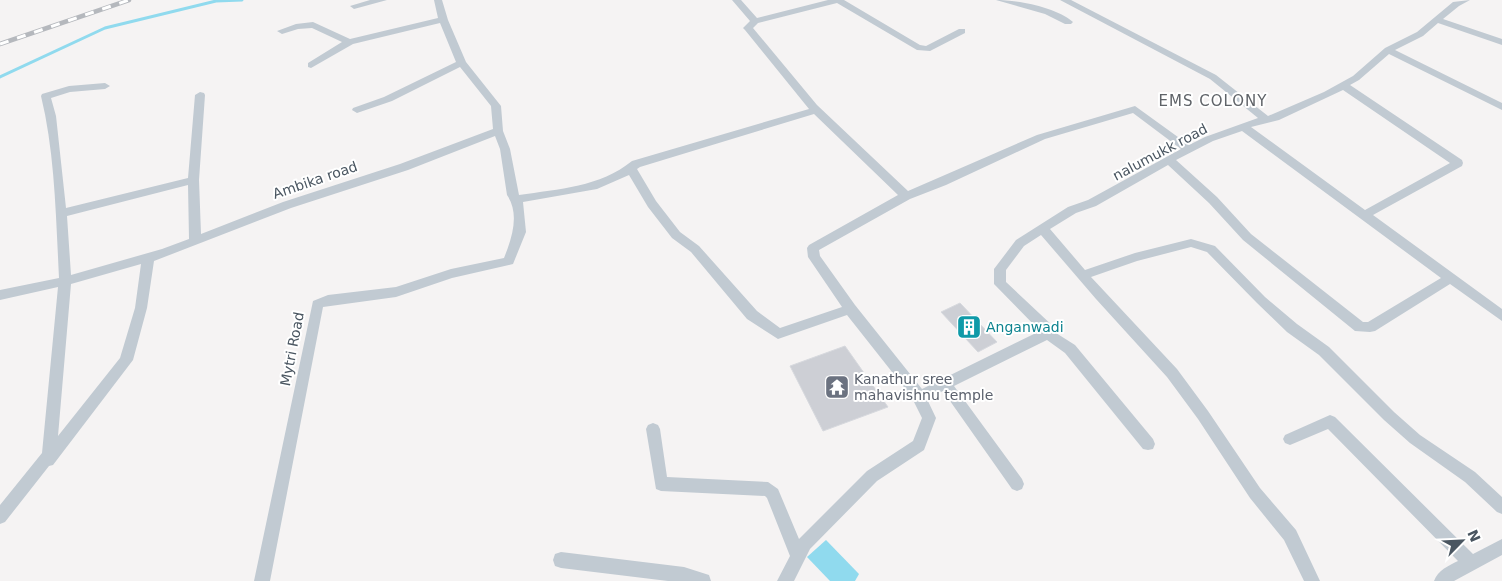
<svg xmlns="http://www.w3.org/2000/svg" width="1502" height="581" font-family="'DejaVu Sans',sans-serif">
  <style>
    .water { fill: #90daee }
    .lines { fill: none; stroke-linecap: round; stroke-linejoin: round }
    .stream { stroke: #90daee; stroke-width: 3 }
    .building { fill: #cdcfd5; stroke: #d7d9de }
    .minor { fill: #c1cad2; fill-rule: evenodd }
    .rail-casing { stroke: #b5b8bd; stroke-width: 4.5 }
    .rail { stroke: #fff; stroke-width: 3; stroke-dasharray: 9; stroke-linecap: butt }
    .labels { text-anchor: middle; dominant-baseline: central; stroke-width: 4; stroke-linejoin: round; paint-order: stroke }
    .street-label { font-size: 14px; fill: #4a5661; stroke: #fff }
    .culture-label { font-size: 14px; fill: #0d838f; stroke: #fff; text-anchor: start }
    .worship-label { font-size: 14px; fill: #5b616d; stroke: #fff; text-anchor: start }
    .neighbourhood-label { font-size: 15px; letter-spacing: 1px; fill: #5f6368; stroke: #fff }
  </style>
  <rect width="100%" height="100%" fill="#f5f3f3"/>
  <path class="water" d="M 826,540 L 859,574 L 855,581 L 830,581 L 807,557 Z"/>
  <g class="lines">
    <path class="stream" d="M 0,77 L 105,28 L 216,1 L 242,0"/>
  </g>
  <path class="building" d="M 960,303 L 997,342 L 978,352 L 941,312 Z
    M 845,346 L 888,407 L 823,431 L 790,366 Z"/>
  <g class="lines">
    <path class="minor" d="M 370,0 L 387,0 L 354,9 L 350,6 Z
      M 434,0 L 442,0 L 448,20 L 466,62 L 501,106 L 503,131 L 510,149 L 519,195 C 559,189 600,187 632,161 L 809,109 L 745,30 L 743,28 L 750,21 L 732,0 L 741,0 L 757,18 L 828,0 L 844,0 L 920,45 L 926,46 L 959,29 L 965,29 L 965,33 L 930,51 L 917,50 L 837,3 L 758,23 L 753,28 L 817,105 L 908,191 L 1037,135 L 1135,106 L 1189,145 L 1205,137 L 1258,118 L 1210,79 L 1060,0 L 1071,0 L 1216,75 L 1268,116 L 1324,92 L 1353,76 L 1385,48 L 1417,32 L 1453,2 L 1470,0 L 1459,6 L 1443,19 L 1502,39 L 1502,45 L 1438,23 L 1423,36 L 1395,50 L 1502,103 L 1502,110 L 1389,54 L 1359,80 L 1350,85 L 1462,160 L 1463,163 L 1462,166 L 1373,215 L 1502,309 L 1502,321 L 1450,284 L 1375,331 L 1370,332 L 1355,331 L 1243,240 L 1209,203 L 1168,165 L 1096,206 L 1076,213 L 1050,229 L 1085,270 L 1135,253 L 1191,239 L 1215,246 L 1265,297 L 1297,324 L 1329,347 L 1394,412 L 1420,435 L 1475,472 L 1502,497 L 1502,514 L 1497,512 L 1465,482 L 1410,443 L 1384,420 L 1319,355 L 1287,332 L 1257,303 L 1207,252 L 1191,247 L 1137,261 L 1091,277 L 1177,369 L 1208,411 L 1260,488 L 1296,530 L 1320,581 L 1304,581 L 1284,540 L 1250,498 L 1198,419 L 1167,377 L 1096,299 L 1041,235 L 1024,246 L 1006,270 L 1006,282 L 1055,328 L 1056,333 L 1075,345 L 1153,439 L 1155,444 L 1153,449 L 1148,450 L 1143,449 L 1065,353 L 1047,340 L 954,386 L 1022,479 L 1024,484 L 1022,489 L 1017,491 L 1012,489 L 943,391 L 927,399 L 936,418 L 924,450 L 877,481 L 810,549 L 794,581 L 777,581 L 790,556 L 767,498 L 765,496 L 661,491 L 656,489 L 646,429 L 648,425 L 653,423 L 658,425 L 660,429 L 667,477 L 768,482 L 778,489 L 799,539 L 867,471 L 913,441 L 922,418 L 911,396 L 847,315 L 778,339 L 747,319 L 691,252 L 672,238 L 648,207 L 629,175 L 597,189 L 523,202 L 526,232 L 513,264 L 452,278 L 396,297 L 323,307 L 270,581 L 254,581 L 313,301 L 328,295 L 396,287 L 451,269 L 504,258 C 512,238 520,214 507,195 L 500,149 L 495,136 L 408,170 L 291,208 L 154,261 L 147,308 L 133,360 L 53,465 L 49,466 L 5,522 L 0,524 L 0,505 L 42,453 L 58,287 L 0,300 L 0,290 L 59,278 C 56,219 55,153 41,96 L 42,94 L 69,86 L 105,83 L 110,86 L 105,89 L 70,92 L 51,98 L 56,116 L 66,208 L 188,178 L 195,95 L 200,92 L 204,93 L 205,95 L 199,180 L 201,234 L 283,202 L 400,164 L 493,129 L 491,106 L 460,67 L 392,101 L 357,113 L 352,110 L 353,108 L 384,97 L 456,62 L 440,23 L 353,44 L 311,68 L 308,67 L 308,63 L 342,42 L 312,28 L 298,29 L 282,34 L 277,31 L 296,24 L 313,22 L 350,39 L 438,18 ZM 1343,90 L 1450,163 L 1365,210 L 1251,127 L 1279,120 ZM 1133,113 L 1181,149 L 1088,200 L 1068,207 L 1016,240 L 994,269 L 994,284 L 1040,331 L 922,389 L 855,305 L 820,256 L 819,250 L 910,199 L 946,185 L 1045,139 ZM 814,114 L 898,195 L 809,245 L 807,248 L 808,257 L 842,307 L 780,328 L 757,311 L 699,246 L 680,232 L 656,201 L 637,169 L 640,167 ZM 1242,131 L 1441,278 L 1368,322 L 1363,322 L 1251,234 L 1217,197 L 1176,160 L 1213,141 ZM 188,185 L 189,239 L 162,249 L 71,275 L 67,216 ZM 141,264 L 135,308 L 120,358 L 58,436 L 71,284 Z
      M 996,0 C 1017,0 1056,7 1073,22 L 1071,24 L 1065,24 L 1045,14 Z
      M 1330,415 L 1335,417 L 1473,554 L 1502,539 L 1502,555 L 1454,581 L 1434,581 C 1438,570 1448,566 1458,561 L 1328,429 L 1290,445 L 1285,443 L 1283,439 L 1285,435 Z
      M 561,552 L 684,567 L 709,575 L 711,581 L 668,581 L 561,568 L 555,566 L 553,560 L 555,554 Z"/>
    <defs>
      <path id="rail" d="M 0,44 L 129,0"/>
    </defs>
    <use href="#rail" class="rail-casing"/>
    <use href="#rail" class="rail"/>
  </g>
  <defs>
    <symbol id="building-square" viewBox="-11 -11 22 22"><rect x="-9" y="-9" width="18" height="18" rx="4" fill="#0f9aa8" stroke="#fff"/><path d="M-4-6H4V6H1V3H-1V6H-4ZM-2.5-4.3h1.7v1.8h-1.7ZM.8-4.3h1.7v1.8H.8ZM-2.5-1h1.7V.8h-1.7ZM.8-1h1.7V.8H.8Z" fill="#fff"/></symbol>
    <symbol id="temple-square" viewBox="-11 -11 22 22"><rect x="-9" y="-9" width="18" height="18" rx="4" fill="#6b7280" stroke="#fff"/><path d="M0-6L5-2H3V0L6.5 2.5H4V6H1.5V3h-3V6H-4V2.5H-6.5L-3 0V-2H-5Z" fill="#fff"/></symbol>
  </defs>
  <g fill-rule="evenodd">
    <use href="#building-square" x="955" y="313" width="28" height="28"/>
    <use href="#temple-square" x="823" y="373" width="28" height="28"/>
  </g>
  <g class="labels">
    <g class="street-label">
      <text transform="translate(1160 152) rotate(-28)">nalumukk road</text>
      <text transform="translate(315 180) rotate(-19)">Ambika road</text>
      <text transform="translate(292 349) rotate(-79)">Mytri Road</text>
    </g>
    <g class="culture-label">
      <text x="986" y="327">Anganwadi</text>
    </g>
    <g class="worship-label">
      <text x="854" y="379">Kanathur sree<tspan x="854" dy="16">mahavishnu temple</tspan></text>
    </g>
    <g class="neighbourhood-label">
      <text x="1213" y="101">EMS COLONY</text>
    </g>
  </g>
  <g transform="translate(1462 541) rotate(66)" stroke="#ffffff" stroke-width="4" paint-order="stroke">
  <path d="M0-4L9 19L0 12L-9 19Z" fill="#4a5661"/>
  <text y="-8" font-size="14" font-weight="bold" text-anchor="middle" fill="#4a5661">N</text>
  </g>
</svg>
